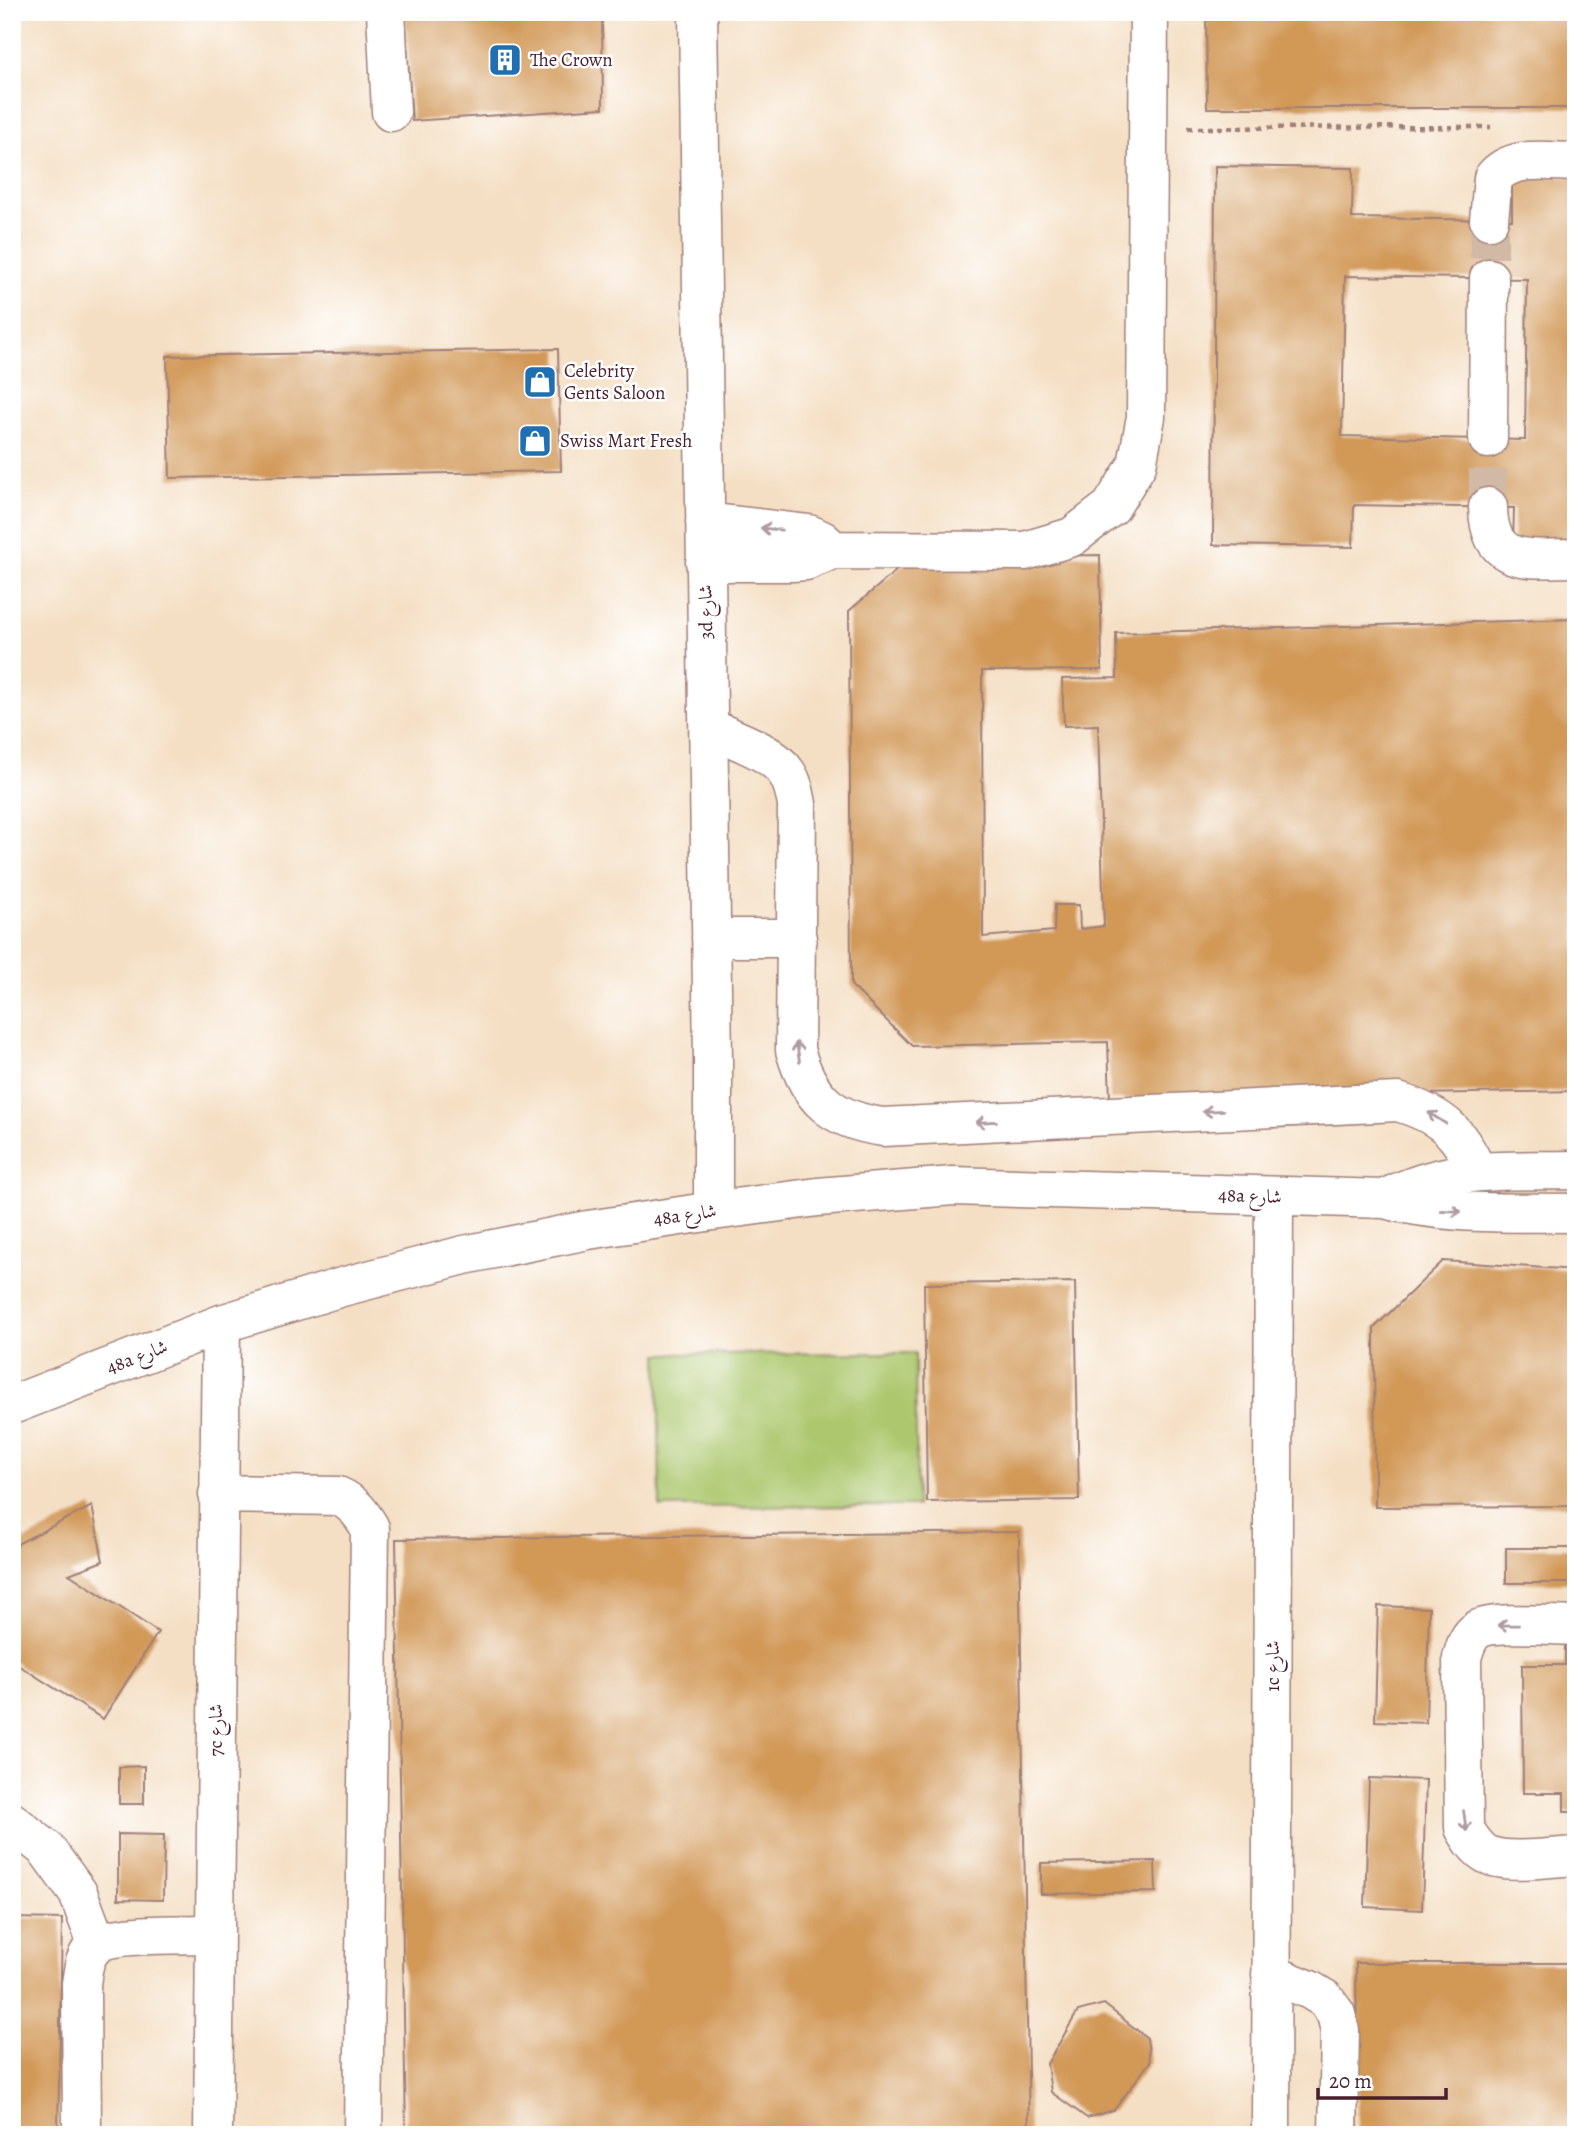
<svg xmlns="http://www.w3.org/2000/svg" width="1588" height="2147" font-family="Alegreya,Amiri,serif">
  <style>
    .green { fill: #acc76d; stroke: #7b734c; stroke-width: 2 }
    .building { fill: #d19857; fill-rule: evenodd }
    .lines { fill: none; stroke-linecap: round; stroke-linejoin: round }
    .minor-tunnel { stroke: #d2b9a5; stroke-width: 38; stroke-dasharray: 38 19; stroke-linecap: butt }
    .minor-casing { stroke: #9f7f78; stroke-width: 41 }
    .path { stroke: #9f7f78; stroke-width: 4.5; stroke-dasharray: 5 5; stroke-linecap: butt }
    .minor { stroke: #fff; stroke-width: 38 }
    .oneway { stroke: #ae9aa0 }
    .labels { text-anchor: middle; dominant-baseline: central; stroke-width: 5; stroke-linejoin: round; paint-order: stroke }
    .poi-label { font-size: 19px; fill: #4a1f2b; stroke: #fff; text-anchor: start }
    .street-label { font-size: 19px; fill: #4a1f2b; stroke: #fff }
  </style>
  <rect width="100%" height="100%" fill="#fff"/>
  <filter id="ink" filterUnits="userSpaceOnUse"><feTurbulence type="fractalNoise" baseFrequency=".0143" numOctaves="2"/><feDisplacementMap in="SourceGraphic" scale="14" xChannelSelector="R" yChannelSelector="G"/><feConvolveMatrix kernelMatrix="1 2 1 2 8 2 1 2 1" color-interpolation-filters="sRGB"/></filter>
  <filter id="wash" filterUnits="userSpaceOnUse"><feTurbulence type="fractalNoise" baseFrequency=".00686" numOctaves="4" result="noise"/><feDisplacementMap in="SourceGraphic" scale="28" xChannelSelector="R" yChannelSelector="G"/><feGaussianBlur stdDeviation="1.57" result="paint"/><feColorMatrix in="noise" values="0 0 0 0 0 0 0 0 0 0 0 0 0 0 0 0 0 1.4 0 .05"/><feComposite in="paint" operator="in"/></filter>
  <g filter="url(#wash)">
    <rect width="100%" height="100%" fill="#f4dfc4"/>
    <path class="green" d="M 915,1353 L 917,1506 L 660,1507 L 658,1354 Z"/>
    <g id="blocks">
      <path class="building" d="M 405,12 L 602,12 L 603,108 L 412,121 Z
        M 1206,12 L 1576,12 L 1576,108 L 1207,108 Z
        M 1215,166 L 1353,168 L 1352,218 L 1512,220 L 1512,176 L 1576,177 L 1576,548 L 1513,547 L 1514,508 L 1354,505 L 1353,547 L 1213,545 ZM 1345,276 L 1527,279 L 1525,440 L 1342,436 Z
        M 558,349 L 561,471 L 170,478 L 167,356 Z
        M 1100,555 L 1102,670 L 982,671 L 983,937 L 1054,931 L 1055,905 L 1079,905 L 1080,929 L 1104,926 L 1098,725 L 1064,726 L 1062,679 L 1117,678 L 1116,633 L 1576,619 L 1576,1091 L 1110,1100 L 1108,1042 L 912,1046 L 851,985 L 849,611 L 911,558 Z
        M 1443,1261 L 1576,1270 L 1576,1506 L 1375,1507 L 1374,1328 Z
        M 1075,1282 L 1079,1500 L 927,1502 L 924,1284 Z
        M 92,1506 L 103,1561 L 69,1574 L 158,1632 L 103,1719 L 12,1661 L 12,1553 L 19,1543 Z
        M 1019,1532 L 1029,2135 L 406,2135 L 396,1539 Z
        M 1506,1548 L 1576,1548 L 1576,1583 L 1506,1583 Z
        M 1378,1606 L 1429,1608 L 1426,1723 L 1375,1721 Z
        M 1565,1646 L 1576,1646 L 1576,1812 L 1564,1812 L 1564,1793 L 1523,1793 L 1522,1665 L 1565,1665 Z
        M 144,1766 L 144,1804 L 119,1804 L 119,1767 Z
        M 1369,1778 L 1426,1780 L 1422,1910 L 1365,1907 Z
        M 118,1834 L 164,1835 L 163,1900 L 118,1899 Z
        M 1155,1861 L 1156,1892 L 1041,1894 L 1041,1863 Z
        M 12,1918 L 62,1919 L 58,2135 L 12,2135 Z
        M 1356,1963 L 1576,1963 L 1576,2135 L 1358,2135 Z
        M 1104,2004 L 1147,2038 L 1150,2062 L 1114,2110 L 1087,2118 L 1051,2092 L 1047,2064 L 1078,2011 Z"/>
    </g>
  </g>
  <g filter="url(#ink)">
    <use href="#blocks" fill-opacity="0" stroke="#9f7f78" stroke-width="2"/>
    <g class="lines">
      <path class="minor-tunnel" d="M 1489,220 L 1489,278
        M 1488,507 L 1488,439"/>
      <defs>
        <path id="minor" d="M 386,12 L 391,112
          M 698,12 L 713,1060 L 713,1211
          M 1489,220 L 1493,178 C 1511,154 1549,162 1576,162
          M 1488,439 L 1489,278
          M 1488,507 C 1489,568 1530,558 1576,558
          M 705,522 L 809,534 L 822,540 L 833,550
          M 705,562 L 792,562 L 806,561 L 833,550 L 1025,551 L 1072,537 L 1111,507 L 1137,465 L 1146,417 L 1149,12
          M 709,728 C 731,738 773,752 786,772 C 793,782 795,793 797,804 L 795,1050 C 809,1099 832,1120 883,1127 L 1398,1102 C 1441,1115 1459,1131 1477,1171
          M 711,938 L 797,938
          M 1384,1199 C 1450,1165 1504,1171 1576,1170
          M 12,1405 L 221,1324 L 342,1287 L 464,1255 L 588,1230 L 713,1211 L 818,1197 L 953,1186 L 1384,1199 C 1447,1216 1511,1212 1576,1213
          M 218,1494 L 338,1496 C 354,1503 361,1513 370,1528 L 363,2135
          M 1576,1626 C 1555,1626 1493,1620 1477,1630 C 1467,1637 1465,1648 1462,1658 L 1464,1828 C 1470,1838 1476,1848 1486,1854 C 1506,1865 1552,1857 1576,1856
          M 12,1822 L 46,1849 L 78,1893 L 97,1944
          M 1271,1974 L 1310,1990 L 1325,1999 L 1336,2014 L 1340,2031 L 1338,2135
          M 82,2135 L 81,1984 C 83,1970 84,1955 96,1945 C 112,1932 191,1935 215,1934
          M 213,2135 L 221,1324
          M 1271,2135 L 1274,1196"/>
      </defs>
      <use href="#minor" class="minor-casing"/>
      <path class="path" d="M 1188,128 L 1491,127"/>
      <use href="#minor" class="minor"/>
    </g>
    <defs><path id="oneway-shaft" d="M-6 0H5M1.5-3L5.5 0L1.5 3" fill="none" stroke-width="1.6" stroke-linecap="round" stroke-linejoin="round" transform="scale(1.75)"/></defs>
    <g class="oneway">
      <use href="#oneway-shaft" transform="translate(771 529) rotate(-174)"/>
      <use href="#oneway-shaft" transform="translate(798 1052) rotate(-99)"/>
      <use href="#oneway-shaft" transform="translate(1213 1111) rotate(177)"/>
      <use href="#oneway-shaft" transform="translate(1437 1118) rotate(-147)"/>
      <use href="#oneway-shaft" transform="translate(986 1122) rotate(177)"/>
      <use href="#oneway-shaft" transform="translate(1451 1211) rotate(3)"/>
      <use href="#oneway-shaft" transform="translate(1508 1625) rotate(-179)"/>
      <use href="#oneway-shaft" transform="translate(1465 1821) rotate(82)"/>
    </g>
  </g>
  <defs>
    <symbol id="building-square" viewBox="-11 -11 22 22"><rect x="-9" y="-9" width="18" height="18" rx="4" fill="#1f6fb2" stroke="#fff"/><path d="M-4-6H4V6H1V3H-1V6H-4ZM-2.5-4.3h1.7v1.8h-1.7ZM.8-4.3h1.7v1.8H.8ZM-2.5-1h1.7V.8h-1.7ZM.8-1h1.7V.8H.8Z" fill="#fff"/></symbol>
    <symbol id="shop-square" viewBox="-11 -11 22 22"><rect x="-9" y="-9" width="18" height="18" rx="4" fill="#1f6fb2" stroke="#fff"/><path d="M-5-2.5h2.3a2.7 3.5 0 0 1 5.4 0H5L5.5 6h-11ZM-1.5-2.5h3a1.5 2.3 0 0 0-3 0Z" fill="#fff"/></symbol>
  </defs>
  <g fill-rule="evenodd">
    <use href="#building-square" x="486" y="41" width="38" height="38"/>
    <use href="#shop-square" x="521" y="363" width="38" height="38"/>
    <use href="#shop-square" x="516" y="422" width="38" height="38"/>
  </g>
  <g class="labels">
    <g class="poi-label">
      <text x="530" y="60">The Crown</text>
      <text x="564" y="371">Celebrity<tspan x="564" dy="22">Gents Saloon</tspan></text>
      <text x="560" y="441">Swiss Mart Fresh</text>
    </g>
    <g class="street-label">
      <text transform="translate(706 612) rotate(-91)">3d شارع</text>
      <text transform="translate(1250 1196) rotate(2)">48a شارع</text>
      <text transform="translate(685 1215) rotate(-8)">48a شارع</text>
      <text transform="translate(137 1357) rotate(-21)">48a شارع</text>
      <text transform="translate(1273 1666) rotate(-90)">1c شارع</text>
      <text transform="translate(216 1730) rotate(-90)">7c شارع</text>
    </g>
  </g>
  <rect width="1588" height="2147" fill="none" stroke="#fff" stroke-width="42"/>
  <path d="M1318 2088v10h128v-10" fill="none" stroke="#4a1f2b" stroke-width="3.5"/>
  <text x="1329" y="2088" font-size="21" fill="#4a1f2b" stroke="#ffffff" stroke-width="5" paint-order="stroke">20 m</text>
</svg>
